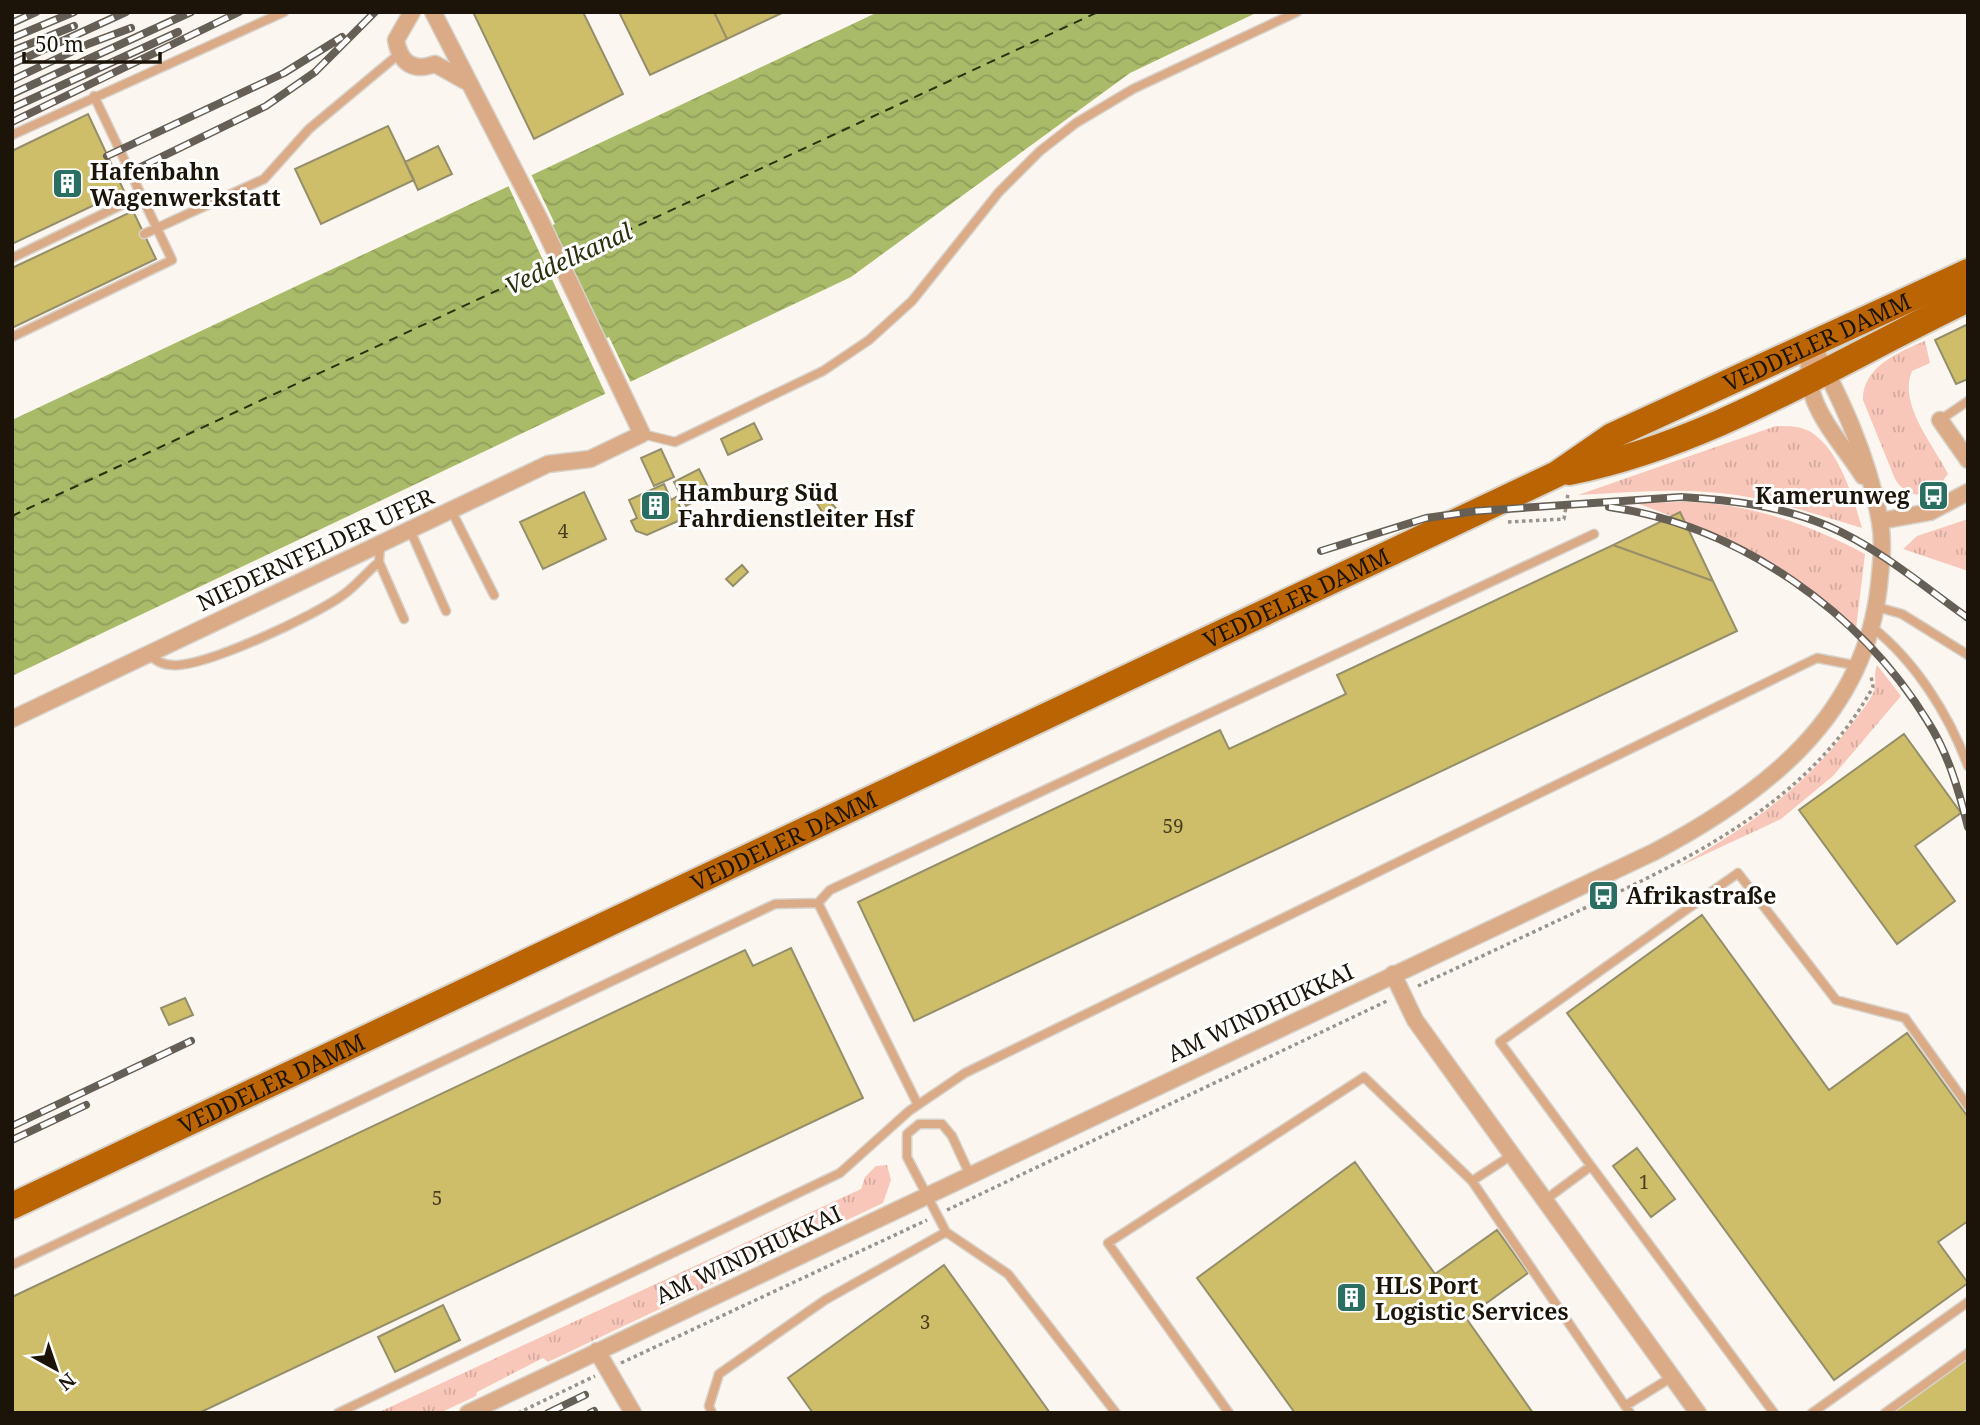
<svg xmlns="http://www.w3.org/2000/svg" width="1980" height="1425" font-family="'Noto Serif',serif">
  <style>
    .grass { fill: url(#grass-tufts) }
    .water { fill: url(#water-waves) }
    .pier { fill: #fbf7f0 }
    .lines { fill: none; stroke-linecap: round; stroke-linejoin: round }
    .ferry { stroke: #2b310e; stroke-width: 2; stroke-dasharray: 9 7; stroke-linecap: butt }
    .building { fill: #cebd69; stroke: #958e6b; stroke-width: 2 }
    .lane-casing { stroke: #d7d3cb; stroke-width: 11 }
    .street-casing { stroke: #d7d3cb; stroke-width: 19 }
    .primary-casing { stroke: #d7d3cb; stroke-width: 30 }
    .path { stroke: #99938a; stroke-width: 3.5; stroke-dasharray: 3.5 3.5; stroke-linecap: butt }
    .lane { stroke: #dbaa86; stroke-width: 8 }
    .street { stroke: #dbaa86; stroke-width: 16 }
    .primary { stroke: #bb6404; stroke-width: 26 }
    .rail-casing { stroke: #665f55; stroke-width: 8 }
    .rail { stroke: #fff; stroke-width: 5; stroke-dasharray: 16; stroke-linecap: butt }
    .labels { text-anchor: middle; dominant-baseline: central; stroke-width: 6; stroke-linejoin: round; paint-order: stroke }
    .number-label { font-size: 19px; fill: #483e20 }
    .poi-label { font-size: 23px; font-weight: bold; fill: #1c1408; stroke: #fff; text-anchor: start }
    .street-label { font-size: 23px; fill: #1c1408; stroke: #fff }
    .water-label { font-size: 24px; font-style: italic; fill: #2b310e; stroke: #fff }
  </style>
  <defs>
    <pattern id="grass-tufts" width="24" height="20" patternUnits="userSpaceOnUse" patternTransform="scale(1.75)"><rect width="24" height="20" fill="#f8c7b9"/><path d="M3 7l-1-3M5 7V3M7 7l1-3M15 17l-1-3M17 17v-4M19 17l1-3" fill="none" stroke="#d4aa9e"/></pattern>
    <pattern id="water-waves" width="16" height="10" patternUnits="userSpaceOnUse" patternTransform="scale(1.75)"><rect width="16" height="10" fill="#a9ba69"/><path d="M0 5q4-4 8 0t8 0" fill="none" stroke="#919f5a"/></pattern>
  </defs>
  <rect width="100%" height="100%" fill="#fbf7f0"/>
  <path class="grass" d="M 1925,341 L 1930,363 L 1912,371 C 1898,404 1933,444 1948,474 L 1933,493 C 1916,497 1904,494 1895,479 L 1863,400 C 1862,368 1898,352 1925,341 Z
    M 1776,426 C 1786,426 1800,426 1809,431 C 1839,448 1853,497 1862,528 C 1821,516 1778,501 1736,495 C 1683,487 1631,492 1578,495 Z
    M 1636,503 C 1659,503 1683,501 1707,503 C 1762,508 1816,528 1865,554 L 1856,629 C 1790,568 1721,533 1636,503 Z
    M 1968,519 L 1968,571 L 1903,549 L 1917,536 Z
    M 1877,665 L 1901,696 L 1833,776 L 1781,819 L 1678,867 C 1744,829 1804,789 1850,726 C 1858,716 1869,703 1874,691 C 1877,683 1873,675 1877,665 Z
    M 887,1165 L 891,1180 L 883,1203 L 548,1362 L 543,1358 L 477,1392 L 476,1396 L 440,1413 L 377,1413 L 861,1189 L 865,1177 L 876,1166 Z"/>
  <path class="water" d="M 878,12 L 1258,12 L 1130,73 L 851,277 L 12,676 L 12,420 Z"/>
  <path class="pier" d="M 530,172 L 555,224 L 548,228 L 601,341 L 609,337 L 632,385 L 607,397 L 507,183 Z"/>
  <g class="lines">
    <path class="ferry" d="M 566,259 L 1098,12
      M 12,516 L 554,264"/>
  </g>
  <path class="building" d="M 473,12 L 583,12 L 623,94 L 534,139 Z
    M 619,12 L 714,12 L 727,39 L 650,75 Z
    M 714,12 L 784,12 L 727,39 Z
    M 88,114 L 124,191 L 12,244 L 12,151 Z
    M 388,126 L 414,180 L 321,224 L 295,169 Z
    M 438,146 L 452,174 L 418,190 L 405,162 Z
    M 133,211 L 156,259 L 12,328 L 12,268 Z
    M 1968,324 L 1968,379 L 1956,384 L 1935,340 Z
    M 754,423 L 762,439 L 728,455 L 721,439 Z
    M 661,449 L 674,477 L 654,486 L 641,458 Z
    M 699,469 L 711,493 L 686,506 L 674,482 Z
    M 664,484 L 671,500 L 676,497 L 681,510 L 678,521 L 647,535 L 636,531 L 631,521 L 637,518 L 629,500 Z
    M 584,492 L 606,539 L 543,569 L 520,522 Z
    M 825,496 L 842,515 L 829,523 L 816,502 Z
    M 1680,512 L 1713,581 L 1613,545 Z
    M 1613,545 L 1713,581 L 1737,631 L 914,1021 L 858,902 L 1220,730 L 1229,749 L 1346,694 L 1337,675 Z
    M 742,565 L 748,572 L 733,586 L 726,579 Z
    M 1904,734 L 1961,813 L 1915,846 L 1955,901 L 1897,944 L 1799,810 Z
    M 1702,915 L 1829,1090 L 1907,1033 L 1968,1117 L 1968,1221 L 1938,1242 L 1968,1283 L 1834,1380 L 1567,1013 Z
    M 791,948 L 863,1098 L 199,1413 L 12,1413 L 12,1297 L 745,950 L 753,966 Z
    M 185,998 L 193,1015 L 169,1025 L 161,1008 Z
    M 1637,1148 L 1675,1199 L 1651,1217 L 1613,1166 Z
    M 1355,1162 L 1435,1274 L 1497,1230 L 1528,1273 L 1466,1318 L 1533,1413 L 1295,1413 L 1197,1278 Z
    M 944,1265 L 1050,1413 L 813,1413 L 788,1378 Z
    M 443,1305 L 460,1340 L 395,1372 L 378,1337 Z
    M 1968,1357 L 1968,1413 L 1889,1413 Z"/>
  <g class="lines">
    <defs>
      <path id="lane" d="M 12,135 L 284,12
        M 144,234 L 264,179 L 309,129 L 399,54
        M 12,258 L 142,195
        M 12,337 L 172,260 L 94,96
        M 1940,420 L 1968,401
        M 642,434 L 675,442 L 823,371 L 869,340 L 912,301 L 999,192 L 1040,151 L 1076,123 L 1133,89 L 1297,12
        M 451,510 L 494,595
        M 410,530 L 446,611
        M 380,544 L 379,562 L 404,619
        M 1877,607 L 1902,614 L 1968,655
        M 1872,627 C 1916,662 1949,715 1968,766
        M 148,654 C 155,660 162,665 172,665 C 204,668 316,615 343,595 C 356,586 367,572 379,562
        M 918,1105 L 818,903 L 830,890 L 1594,534
        M 1591,1166 L 1500,1042 L 1738,873 L 1836,1000 L 1905,1018 L 1968,1106
        M 970,1175 L 952,1136 L 942,1124 L 919,1124 L 907,1134 L 907,1157 L 946,1232 L 1008,1274 L 1116,1413
        M 1472,1181 L 1512,1155
        M 1545,1200 L 1591,1166 L 1774,1413
        M 12,1265 L 775,904 L 818,903
        M 1625,1406 L 1672,1377
        M 338,1413 L 840,1173 L 909,1111 L 965,1073 L 1817,658 L 1859,666
        M 712,1413 L 709,1406 L 719,1374 L 825,1300 L 946,1232
        M 1229,1413 L 1108,1243 L 1364,1077 L 1472,1181 L 1630,1413
        M 1812,1413 L 1968,1302
        M 1885,1413 L 1968,1353"/>
      <path id="street" d="M 412,12 L 396,40 C 400,63 413,72 435,64 L 469,83
        M 1812,344 C 1797,400 1834,431 1863,476
        M 1940,420 L 1968,460
        M 1880,521 L 1930,512 L 1968,492
        M 12,719 L 548,464 L 590,459 L 642,434 L 540,220 L 433,12
        M 1393,974 L 1415,1020 L 1698,1413
        M 597,1351 L 633,1413
        M 468,1413 L 1654,852 C 1764,794 1865,717 1879,585 C 1881,564 1884,543 1880,522 C 1869,458 1842,401 1812,344"/>
      <g id="primary">
        <path d="M 1569,472 C 1711,444 1838,361 1968,299"/>
        <path id="s1" d="M 12,1206 L 1557,474 L 1612,436 L 1968,272"/>
      </g>
    </defs>
    <use href="#lane" class="lane-casing"/>
    <use href="#street" class="street-casing"/>
    <use href="#primary" class="primary-casing"/>
    <path class="path" d="M 1508,522 L 1564,519 L 1568,494
      M 1418,986 C 1474,960 1531,933 1587,907 C 1698,855 1811,799 1873,687 L 1871,676
      M 947,1210 L 1389,1000
      M 621,1363 L 927,1220
      M 518,1413 L 595,1376"/>
    <use href="#lane" class="lane"/>
    <use href="#street" class="street"/>
    <use href="#primary" class="primary"/>
    <defs>
      <path id="rail" d="M 12,23 L 36,12
        M 12,38 L 74,12
        M 12,51 L 74,26
        M 12,64 L 126,12
        M 12,80 L 88,44 L 131,28
        M 12,94 L 191,12
        M 12,108 L 178,32
        M 12,122 L 239,12
        M 107,156 L 284,73 L 342,37
        M 118,178 L 266,106 L 315,72 L 375,12
        M 1609,507 C 1738,525 1861,612 1928,722 C 1948,753 1959,791 1968,827
        M 1321,551 L 1426,518 L 1477,511 L 1681,497 C 1731,500 1781,506 1828,526 C 1879,548 1923,586 1968,618
        M 12,1126 L 191,1041
        M 12,1140 L 86,1105
        M 548,1413 L 585,1395
        M 590,1413 L 594,1411"/>
    </defs>
    <use href="#rail" class="rail-casing"/>
    <use href="#rail" class="rail"/>
  </g>
  <defs>
    <symbol id="building-square" viewBox="-11 -11 22 22"><rect x="-9" y="-9" width="18" height="18" rx="4" fill="#2a6f62" stroke="#fff"/><path d="M-4-6H4V6H1V3H-1V6H-4ZM-2.5-4.3h1.7v1.8h-1.7ZM.8-4.3h1.7v1.8H.8ZM-2.5-1h1.7V.8h-1.7ZM.8-1h1.7V.8H.8Z" fill="#fff"/></symbol>
    <symbol id="bus-square" viewBox="-11 -11 22 22"><rect x="-9" y="-9" width="18" height="18" rx="4" fill="#2a6f62" stroke="#fff"/><path d="M-5-6H5V4H4V6H2V4H-2V6H-4V4H-5ZM-3.5-4V0h7V-4ZM-3.5 1.2v1.5H-2V1.2ZM2 1.2v1.5H3.5V1.2Z" fill="#fff"/></symbol>
  </defs>
  <g fill-rule="evenodd">
    <use href="#building-square" x="50" y="166" width="35" height="35"/>
    <use href="#bus-square" x="1916" y="478" width="35" height="35"/>
    <use href="#building-square" x="638" y="488" width="35" height="35"/>
    <use href="#bus-square" x="1586" y="878" width="35" height="35"/>
    <use href="#building-square" x="1334" y="1280" width="35" height="35"/>
  </g>
  <g class="labels">
    <g class="number-label">
      <text x="563" y="531">4</text>
      <text x="1173" y="826">59</text>
      <text x="1644" y="1182">1</text>
      <text x="437" y="1198">5</text>
      <text x="925" y="1322">3</text>
    </g>
    <g class="poi-label">
      <text x="90" y="171">Hafenbahn<tspan x="90" dy="26">Wagenwerkstatt</tspan></text>
      <text x="678" y="492">Hamburg Süd<tspan x="678" dy="26">Fahrdienstleiter Hsf</tspan></text>
      <text x="1910" y="495" text-anchor="end">Kamerunweg</text>
      <text x="1626" y="895">Afrikastraße</text>
      <text x="1375" y="1285">HLS Port<tspan x="1375" dy="26">Logistic Services</tspan></text>
    </g>
    <g class="street-label">
      <text stroke="none"><textPath href="#s1" startOffset="2002">VEDDELER DAMM</textPath></text>
      <text transform="translate(315 549) rotate(-25)">NIEDERNFELDER UFER</text>
      <text stroke="none"><textPath href="#s1" startOffset="1421">VEDDELER DAMM</textPath></text>
      <text stroke="none"><textPath href="#s1" startOffset="854">VEDDELER DAMM</textPath></text>
      <text transform="translate(1260 1012) rotate(-25)">AM WINDHUKKAI</text>
      <text stroke="none"><textPath href="#s1" startOffset="287">VEDDELER DAMM</textPath></text>
      <text transform="translate(748 1254) rotate(-25)">AM WINDHUKKAI</text>
    </g>
    <g class="water-label">
      <text transform="translate(568 258) rotate(-25)">Veddelkanal</text>
    </g>
  </g>
  <rect width="1980" height="1425" fill="none" stroke="#1c1408" stroke-width="28"/>
  <g transform="translate(56 1369) rotate(140)" stroke="#ffffff" stroke-width="5" paint-order="stroke">
  <path d="M0-5L12 26L0 18L-12 26Z" fill="#1c1408"/>
  <text y="-10" font-size="19" font-weight="bold" text-anchor="middle" fill="#1c1408">N</text>
  </g>
  <path d="M24 52v10h136v-10" fill="none" stroke="#1c1408" stroke-width="3.5"/>
  <text x="35" y="52" font-size="21" fill="#1c1408" stroke="#ffffff" stroke-width="5" paint-order="stroke">50 m</text>
</svg>
